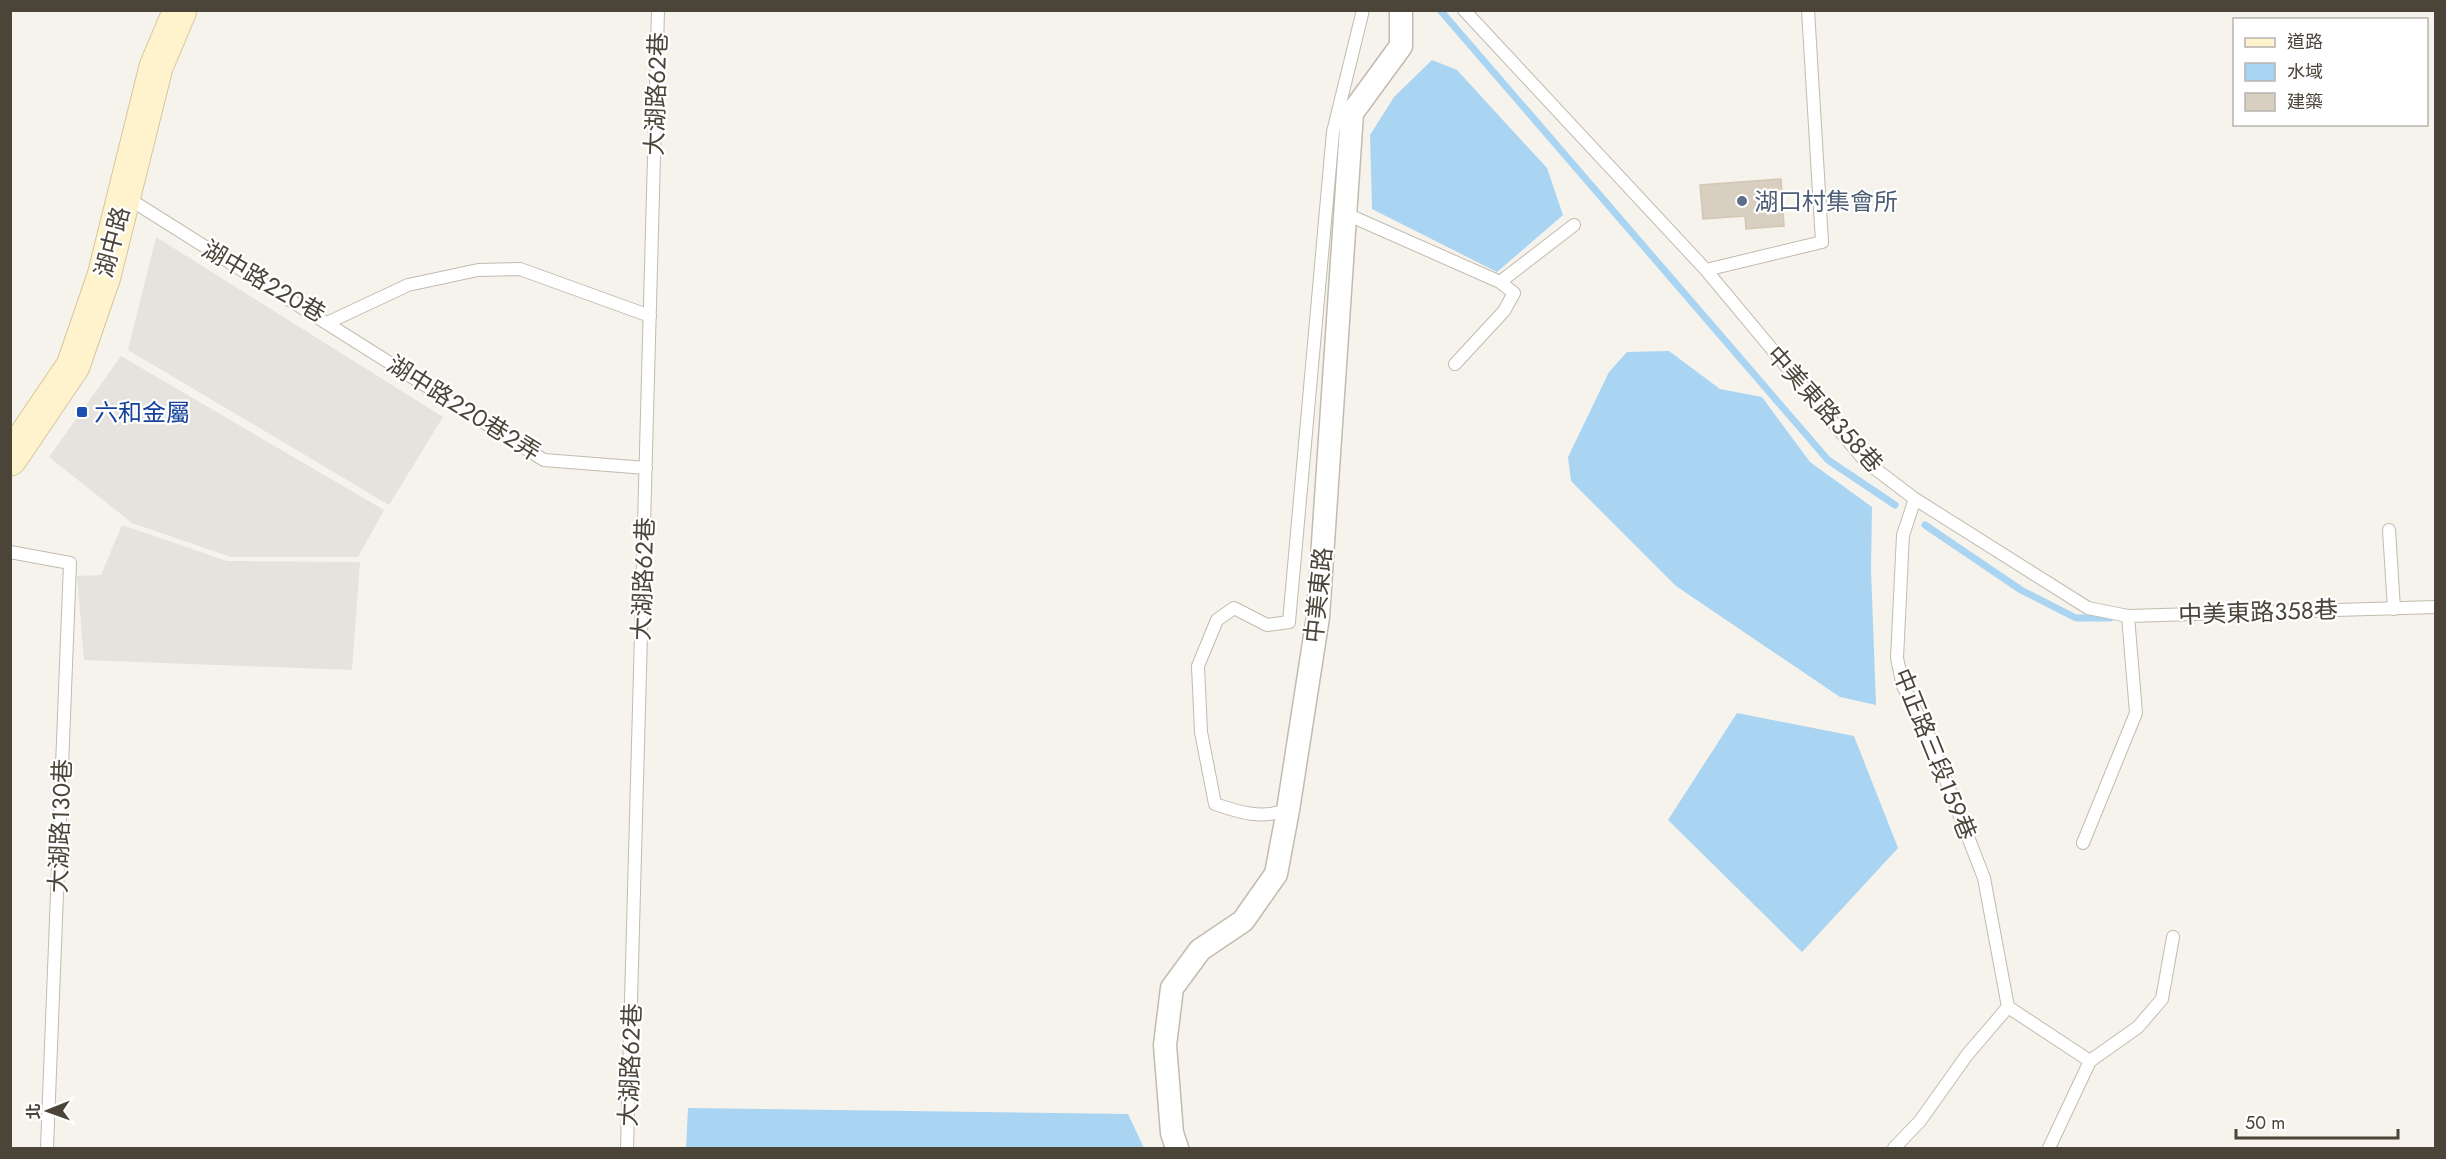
<svg xmlns="http://www.w3.org/2000/svg" width="2446" height="1159" font-family="Jost,'Noto Sans TC',sans-serif">
  <style>
    .industrial { fill: #e6e2dd }
    .water { fill: #a9d4f2 }
    .lines { fill: none; stroke-linecap: round; stroke-linejoin: round }
    .stream { stroke: #a9d4f2; stroke-width: 7 }
    .building { fill: #d8cfc1; stroke: #d3c7b4; stroke-width: 1.5 }
    .lane-casing { stroke: #c2bbae; stroke-width: 14 }
    .street-casing { stroke: #c2bbae; stroke-width: 25 }
    .secondary-casing { stroke: #d6c79b; stroke-width: 35 }
    .lane { stroke: #fff; stroke-width: 12 }
    .street { stroke: #fff; stroke-width: 22 }
    .secondary { stroke: #fff3cd; stroke-width: 33 }
    .service-dot { fill: #5c6f8a; stroke: #fff; stroke-width: 2 }
    .transit-dot { fill: #1a4fb4; stroke: #fff; stroke-width: 2 }
    .labels { text-anchor: middle; dominant-baseline: central; stroke-width: 4.5; stroke-linejoin: round; paint-order: stroke }
    .street-label { font-size: 24px; fill: #4b4439; stroke: #fff }
    .service-label { font-size: 24px; fill: #4e5e75; stroke: #fff; text-anchor: start }
    .transit-label { font-size: 24px; fill: #164399; stroke: #fff; text-anchor: start }
  </style>
  <rect width="100%" height="100%" fill="#f6f3ec"/>
  <path class="industrial" d="M 156,237 L 443,417 L 389,505 L 128,350 Z
    M 121,356 L 384,510 L 358,557 L 231,557 L 132,523 L 49,457 Z
    M 122,525 L 227,561 L 360,562 L 352,670 L 84,660 L 77,576 L 101,575 Z"/>
  <path class="water" d="M 1432,60 L 1457,70 L 1547,168 L 1563,215 L 1497,272 L 1372,209 L 1370,135 L 1394,97 Z
    M 1669,351 L 1720,389 L 1762,397 L 1810,462 L 1872,507 L 1871,570 L 1876,705 L 1840,697 L 1676,586 L 1571,481 L 1568,457 L 1609,372 L 1627,352 Z
    M 1737,713 L 1854,736 L 1898,848 L 1802,952 L 1668,820 Z
    M 688,1108 L 1128,1114 L 1144,1148 L 686,1148 Z"/>
  <g class="lines">
    <path class="stream" d="M 1440,10 L 1828,460 L 1895,505
      M 1925,525 L 2021,590 L 2076,618 L 2110,618"/>
  </g>
  <path class="building" d="M 1781,179 L 1784,226 L 1746,229 L 1745,216 L 1703,219 L 1700,185 Z"/>
  <g class="lines">
    <defs>
      <path id="lane" d="M 1464,10 L 1706,270 L 1865,461 L 1915,499 L 2088,608 L 2128,616 L 2436,607
        M 126,197 L 544,460 L 646,468
        M 1344,213 L 1500,282 L 1574,225
        M 1706,270 L 1822,242 L 1808,10
        M 327,323 L 408,285 L 478,270 L 520,269 L 650,316
        M 1455,364 L 1504,311 L 1514,293 L 1500,282
        M 1915,499 L 1903,535 L 1897,658 L 1903,686 L 1928,734 L 1984,878 L 2008,1007
        M 2389,530 L 2394,609
        M 10,552 L 70,563 L 47,1148
        M 1288,810 C 1261,819 1241,813 1215,804 L 1201,732 L 1198,666 L 1217,620 L 1234,608 L 1267,625 L 1289,622 L 1333,132 L 1363,10
        M 2083,843 L 2136,713 L 2128,616
        M 627,1148 L 658,10
        M 1894,1148 L 1920,1121 L 1967,1055 L 2008,1007 L 2090,1061
        M 2049,1148 L 2090,1061 L 2138,1027 L 2162,999 L 2173,937"/>
      <path id="street" d="M 1177,1148 L 1172,1133 L 1165,1045 L 1172,988 L 1200,950 L 1243,921 L 1276,874 L 1288,810 L 1318,617 L 1352,113 L 1401,46 L 1401,10"/>
      <path id="secondary" d="M 10,459 L 73,366 L 104,276 L 156,67 L 180,10"/>
    </defs>
    <use href="#lane" class="lane-casing"/>
    <use href="#street" class="street-casing"/>
    <use href="#secondary" class="secondary-casing"/>
    <use href="#lane" class="lane"/>
    <use href="#street" class="street"/>
    <use href="#secondary" class="secondary"/>
  </g>
  <circle class="service-dot" cx="1742" cy="201" r="6"/>
  <rect class="transit-dot" x="76" y="406" width="12" height="12" rx="3"/>
  <g class="labels">
    <g class="street-label">
      <text transform="translate(656 94) rotate(-88)">大湖路62巷</text>
      <text transform="translate(112 242) rotate(-75)">湖中路</text>
      <text transform="translate(264 281) rotate(30)">湖中路220巷</text>
      <text transform="translate(464 408) rotate(32)">湖中路220巷2弄</text>
      <text transform="translate(1825 409) rotate(48)">中美東路358巷</text>
      <text transform="translate(643 579) rotate(-88)">大湖路62巷</text>
      <text transform="translate(1318 595) rotate(-84)">中美東路</text>
      <text transform="translate(2258 612) rotate(-2)">中美東路358巷</text>
      <text transform="translate(1935 754) rotate(68)">中正路三段159巷</text>
      <text transform="translate(60 826) rotate(-88)">大湖路130巷</text>
      <text transform="translate(630 1065) rotate(-88)">大湖路62巷</text>
    </g>
    <g class="service-label">
      <text x="1754" y="201">湖口村集會所</text>
    </g>
    <g class="transit-label">
      <text x="94" y="412">六和金屬</text>
    </g>
  </g>
  <rect width="2446" height="1159" fill="none" stroke="#4b4439" stroke-width="24"/>
  <rect x="2233" y="18" width="195" height="108" fill="#ffffff" stroke="#b7b4b0" stroke-width="1.5"/>
  <rect x="2245" y="38" width="30" height="9" fill="#fff3cd" stroke="#b7b4b0" stroke-width="1.5"/>
  <text x="2287" y="48" font-size="18" fill="#4b4439">道路</text>
  <rect x="2245" y="63" width="30" height="18" fill="#a9d4f2" stroke="#b7b4b0" stroke-width="1.5"/>
  <text x="2287" y="78" font-size="18" fill="#4b4439">水域</text>
  <rect x="2245" y="93" width="30" height="18" fill="#d8cfc1" stroke="#b7b4b0" stroke-width="1.5"/>
  <text x="2287" y="108" font-size="18" fill="#4b4439">建築</text>
  <g transform="translate(48 1111) rotate(269)" stroke="#ffffff" stroke-width="4.5" paint-order="stroke">
  <path d="M0-4.5L10 22L0 15L-10 22Z" fill="#4b4439"/>
  <text y="-9" font-size="16" font-weight="bold" text-anchor="middle" fill="#4b4439">北</text>
  </g>
  <path d="M2236 1129v9h162v-9" fill="none" stroke="#4b4439" stroke-width="3"/>
  <text x="2245" y="1129" font-size="18" fill="#4b4439" stroke="#ffffff" stroke-width="4.5" paint-order="stroke">50 m</text>
</svg>
